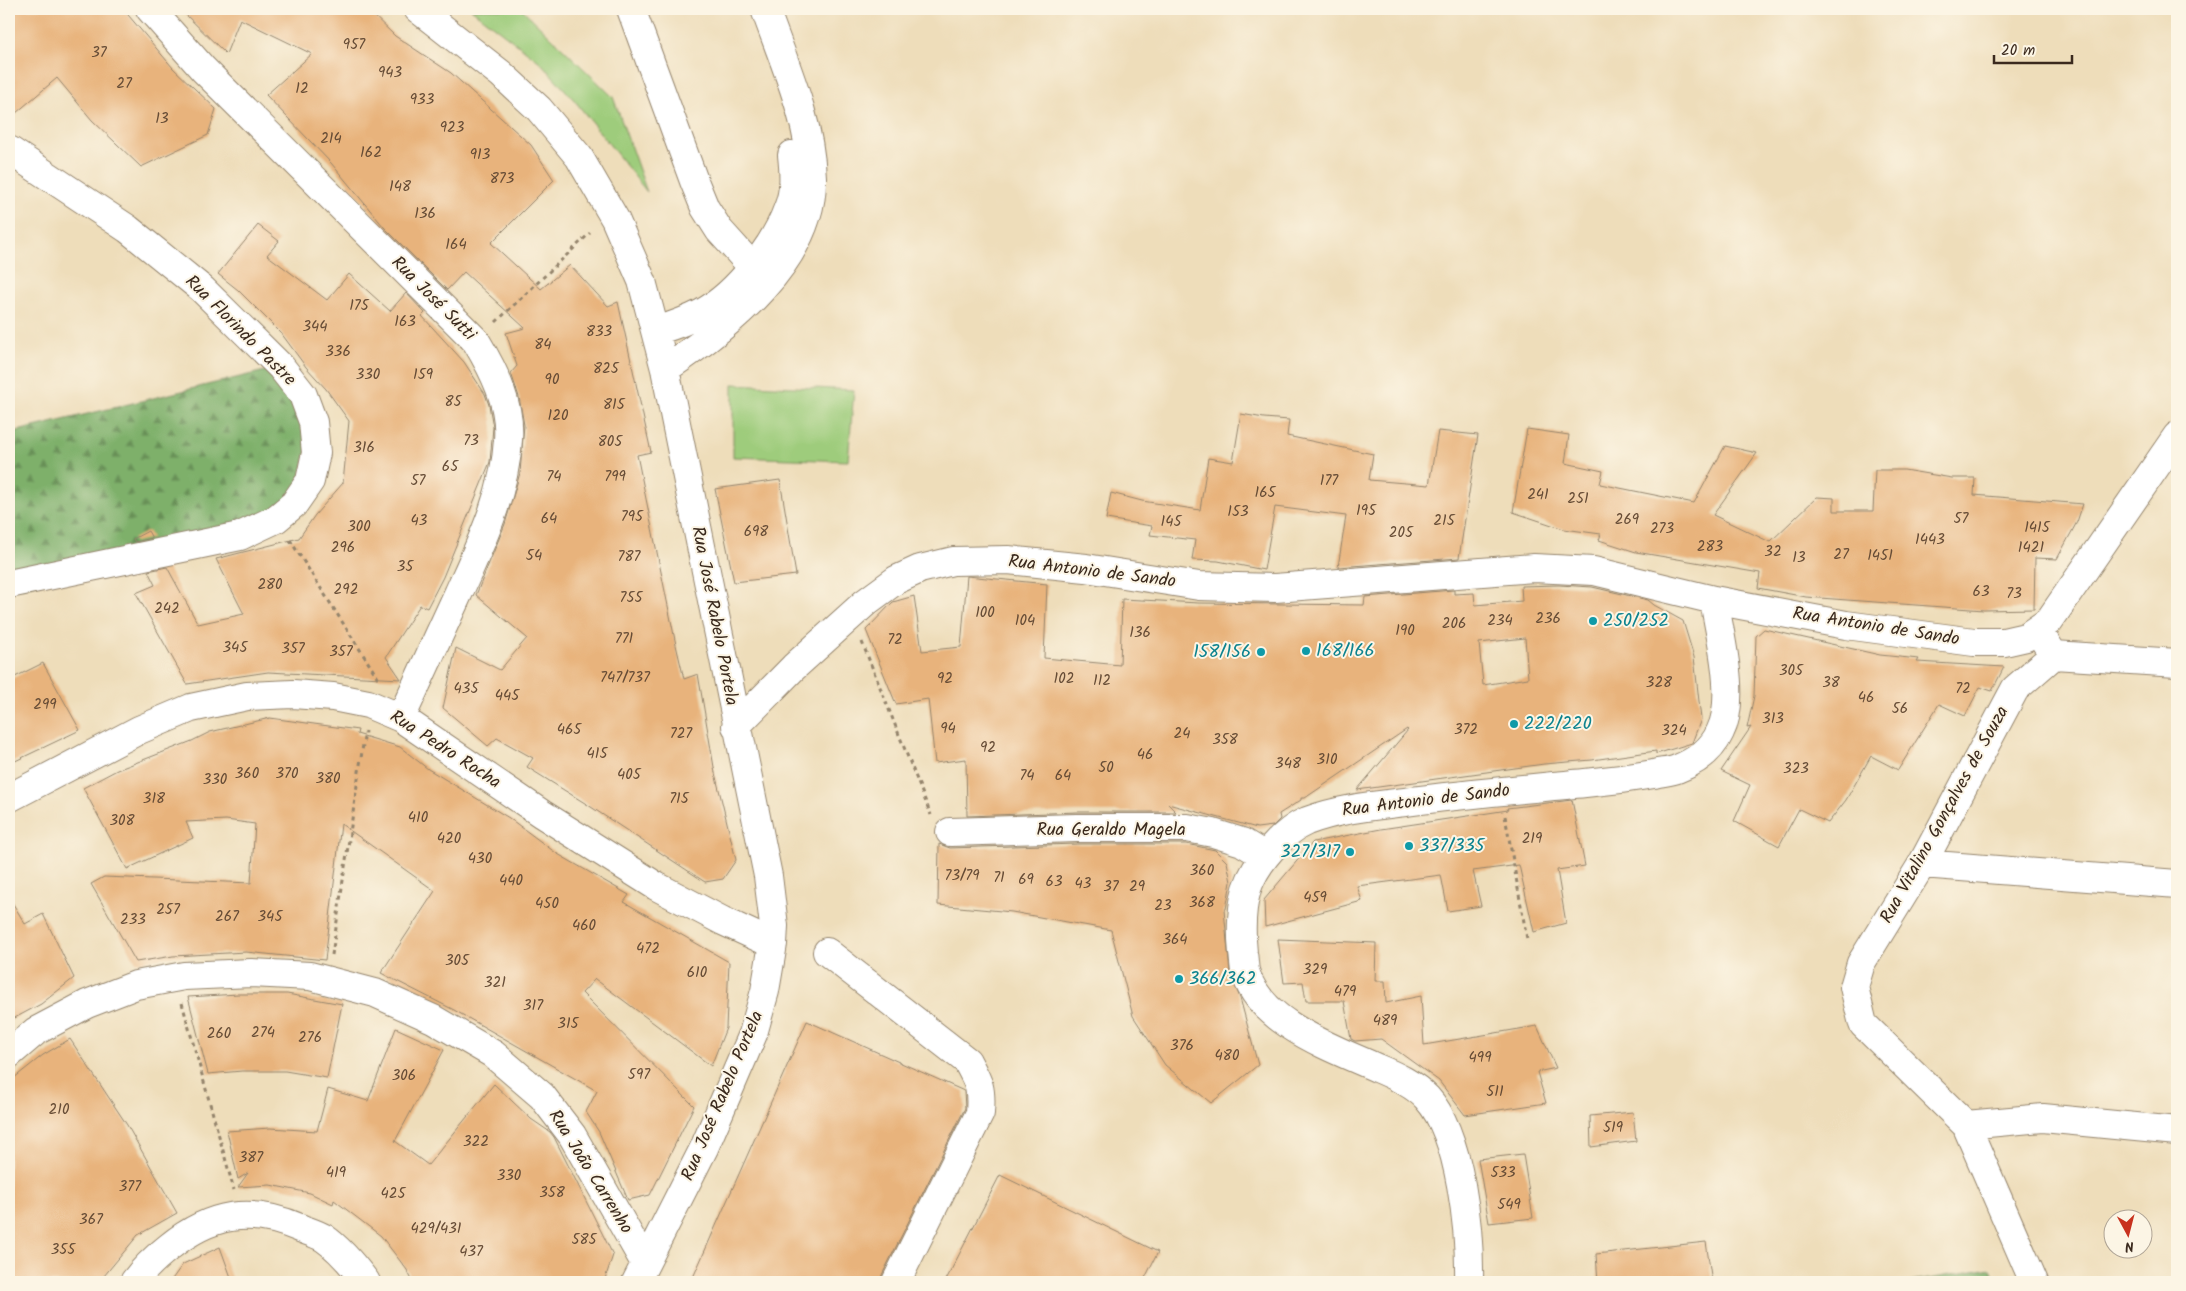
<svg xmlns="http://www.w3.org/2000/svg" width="2186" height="1291" font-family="Kalam,sans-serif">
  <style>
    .green { fill: #9ecc7b; stroke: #6c7b4c }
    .forest { fill: url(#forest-firs); stroke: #5c6d44 }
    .building { fill: #e8b37c; fill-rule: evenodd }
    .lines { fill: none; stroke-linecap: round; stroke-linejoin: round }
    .minor-casing { stroke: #94846c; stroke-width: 30 }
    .path { stroke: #94846c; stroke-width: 3; stroke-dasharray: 4 4; stroke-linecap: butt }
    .minor { stroke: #fff; stroke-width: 28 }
    .culture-dot { fill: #0f9aa8; stroke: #fcf5e5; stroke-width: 2 }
    .labels { text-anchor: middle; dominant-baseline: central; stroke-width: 4; stroke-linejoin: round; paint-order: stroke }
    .number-label { font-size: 15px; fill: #664c36 }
    .street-label { font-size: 18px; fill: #3b2a1e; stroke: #fcf5e5 }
    .culture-label { font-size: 18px; fill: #0d838f; stroke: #fcf5e5; text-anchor: start }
  </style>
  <defs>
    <pattern id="forest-firs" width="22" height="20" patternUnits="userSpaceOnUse" patternTransform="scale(1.25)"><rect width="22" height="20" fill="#7eb06b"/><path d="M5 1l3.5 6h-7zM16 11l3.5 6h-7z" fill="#688f57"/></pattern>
  </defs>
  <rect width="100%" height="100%" fill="#fcf5e5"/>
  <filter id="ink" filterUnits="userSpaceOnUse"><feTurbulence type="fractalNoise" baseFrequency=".02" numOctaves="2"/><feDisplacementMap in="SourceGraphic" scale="10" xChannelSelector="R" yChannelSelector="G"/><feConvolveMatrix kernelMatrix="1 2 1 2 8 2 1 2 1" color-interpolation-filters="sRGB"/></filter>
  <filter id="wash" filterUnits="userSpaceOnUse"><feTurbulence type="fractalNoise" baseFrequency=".0096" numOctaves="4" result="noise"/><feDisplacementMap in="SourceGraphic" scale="20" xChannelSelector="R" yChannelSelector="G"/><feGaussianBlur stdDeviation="1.12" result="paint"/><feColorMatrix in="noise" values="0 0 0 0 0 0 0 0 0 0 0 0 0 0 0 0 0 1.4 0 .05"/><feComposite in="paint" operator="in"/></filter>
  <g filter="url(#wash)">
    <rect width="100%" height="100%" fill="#eeddba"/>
    <path class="green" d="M 471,9 L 522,9 L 613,97 L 647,192 L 575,101 L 540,62 Z
      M 733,384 L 854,390 L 848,461 L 733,457 Z"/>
    <path class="forest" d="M 281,367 L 313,422 L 294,504 L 240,536 L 9,590 L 9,433 Z
      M 1991,1268 L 1996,1282 L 1911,1282 Z"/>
    <g id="blocks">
      <path class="building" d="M 9,9 L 123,9 L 173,68 L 216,109 L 208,135 L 141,167 L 92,120 L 57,78 L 9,119 Z
        M 180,9 L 367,9 L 395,36 L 451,73 L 531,145 L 554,180 L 491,243 L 541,289 L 570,265 L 608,306 L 618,302 L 651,452 L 637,455 L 676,645 L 684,679 L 698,674 L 715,773 L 736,860 L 723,879 L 705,882 L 588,805 L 527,767 L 533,758 L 497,738 L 488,746 L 443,708 L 456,648 L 500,670 L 527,638 L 476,595 L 505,524 L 520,473 L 524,425 L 519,397 L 511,373 L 517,366 L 506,333 L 525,328 L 464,272 L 447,290 L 384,227 L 331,163 L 266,95 L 312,54 L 240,19 L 226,54 Z
        M 258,225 L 279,241 L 267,255 L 327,300 L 349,274 L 390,311 L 406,293 L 425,313 L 422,316 L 464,362 L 485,394 L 489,405 L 493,427 L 490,462 L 443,577 L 427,608 L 420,605 L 386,657 L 401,679 L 268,672 L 187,684 L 136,593 L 155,585 L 148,571 L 167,567 L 198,624 L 244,614 L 216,559 L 299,538 L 315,515 L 343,483 L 349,421 L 326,389 L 306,367 L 281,333 L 238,290 L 218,274 Z
        M 1241,414 L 1264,418 L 1289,420 L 1287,436 L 1373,454 L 1369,480 L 1429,485 L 1438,431 L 1478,435 L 1459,558 L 1338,567 L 1346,516 L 1275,507 L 1264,570 L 1218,561 L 1192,560 L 1195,540 L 1150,535 L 1152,526 L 1106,519 L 1111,493 L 1142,501 L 1200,510 L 1208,458 L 1233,462 Z
        M 1527,429 L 1569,435 L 1565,463 L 1603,471 L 1600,484 L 1694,503 L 1725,446 L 1757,453 L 1713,515 L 1770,542 L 1817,497 L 1834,498 L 1834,511 L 1873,511 L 1875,470 L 1904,470 L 1952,478 L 1975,478 L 1974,495 L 2083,504 L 2077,522 L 2057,559 L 2035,558 L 2034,609 L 1984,610 L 1806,597 L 1758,588 L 1760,573 L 1636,552 L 1599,540 L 1601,534 L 1564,529 L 1513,512 Z
        M 780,480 L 796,575 L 734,582 L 715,489 Z
        M 148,531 L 152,538 L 135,542 L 133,539 Z
        M 967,576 L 1047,584 L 1044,658 L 1120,665 L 1122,599 L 1199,603 L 1364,605 L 1365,597 L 1454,590 L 1454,594 L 1474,593 L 1475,605 L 1522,601 L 1521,586 L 1559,585 L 1592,587 L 1648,600 L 1654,605 L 1683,621 L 1694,657 L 1701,719 L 1692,743 L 1656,754 L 1656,751 L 1592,760 L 1544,764 L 1357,790 L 1408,730 L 1407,729 L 1305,798 L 1301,798 L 1301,800 L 1279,814 L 1280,819 L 1273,826 L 1257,828 L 1168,804 L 1176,812 L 1077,812 L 967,816 L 966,759 L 935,763 L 928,699 L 896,704 L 866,630 L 893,602 L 914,596 L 922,651 L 961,647 ZM 1525,638 L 1528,678 L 1483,685 L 1479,643 Z
        M 1764,629 L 1880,655 L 1919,659 L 1917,662 L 2004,667 L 1992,691 L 1980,687 L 1965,716 L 1939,704 L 1898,770 L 1871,756 L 1846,800 L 1828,823 L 1799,809 L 1779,846 L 1734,821 L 1750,785 L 1721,771 L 1751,727 L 1747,728 L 1754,696 L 1756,636 Z
        M 43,663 L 80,730 L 9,764 L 9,680 Z
        M 270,718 L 358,730 L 357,734 L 400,747 L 428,769 L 509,818 L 556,853 L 629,895 L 624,902 L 729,962 L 726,1028 L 711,1066 L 595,979 L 582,993 L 694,1106 L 650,1195 L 628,1200 L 599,1132 L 586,1112 L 597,1091 L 454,1010 L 381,973 L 435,891 L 341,824 L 325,960 L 246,952 L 173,956 L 136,962 L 91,884 L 104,877 L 251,883 L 255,824 L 226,820 L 186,822 L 193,838 L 127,869 L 83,788 L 117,770 L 192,741 L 210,732 Z
        M 1572,800 L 1585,866 L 1557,870 L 1566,923 L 1534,932 L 1519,865 L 1473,871 L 1481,906 L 1448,911 L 1441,875 L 1357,886 L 1362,901 L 1265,927 L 1264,900 L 1313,842 L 1381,829 L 1508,810 L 1507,808 Z
        M 939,844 L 950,848 L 1077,844 L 1186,844 L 1215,850 L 1227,862 L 1231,882 L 1226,909 L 1224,910 L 1230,973 L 1240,998 L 1258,1065 L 1211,1103 L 1165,1065 L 1133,1016 L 1111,930 L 1012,912 L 938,905 Z
        M 9,897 L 25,924 L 43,914 L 74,978 L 41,1004 L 9,1021 Z
        M 1278,939 L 1376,943 L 1375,981 L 1385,981 L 1386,1003 L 1421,996 L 1424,1045 L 1537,1026 L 1556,1068 L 1537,1072 L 1546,1103 L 1465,1115 L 1439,1081 L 1381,1039 L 1355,1041 L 1351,1039 L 1344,1001 L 1306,1001 L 1303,982 L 1284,983 Z
        M 238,994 L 287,994 L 342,1004 L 327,1078 L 285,1071 L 242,1071 L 208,1074 L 188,997 Z
        M 807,1021 L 964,1091 L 965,1108 L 882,1275 L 880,1282 L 691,1282 Z
        M 396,1028 L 444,1050 L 395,1141 L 428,1165 L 494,1084 L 531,1119 L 550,1132 L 554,1137 L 613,1255 L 604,1282 L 413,1282 L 407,1270 L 381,1236 L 334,1200 L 333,1204 L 310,1193 L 270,1185 L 238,1187 L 248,1173 L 238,1179 L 227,1131 L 270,1128 L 317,1131 L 328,1089 L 368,1101 Z
        M 70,1039 L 127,1125 L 177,1213 L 138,1235 L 99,1282 L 9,1282 L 9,1082 L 43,1055 Z
        M 1633,1112 L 1636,1141 L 1591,1147 L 1590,1116 Z
        M 1523,1154 L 1533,1218 L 1489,1223 L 1478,1159 Z
        M 1000,1175 L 1158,1252 L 1143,1282 L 945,1282 Z
        M 1706,1242 L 1712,1282 L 1598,1282 L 1596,1254 Z
        M 220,1247 L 232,1280 L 170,1282 L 183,1264 Z"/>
    </g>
  </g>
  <g filter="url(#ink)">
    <use href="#blocks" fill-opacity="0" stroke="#94846c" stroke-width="1"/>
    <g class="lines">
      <defs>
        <path id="minor" d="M 150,9 L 203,69 L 476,341 C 494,371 511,404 508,440 C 505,494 480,545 458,594 C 439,635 420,676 401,718
          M 418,9 L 501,74 L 539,109 L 579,157 L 615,219 L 642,281 L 665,369 L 768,876 L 774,926 L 773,944 L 765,991 L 753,1034 L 704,1148 L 636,1282
          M 631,9 L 694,181 L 705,208 L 719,230 L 765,281
          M 9,150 L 128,229 L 202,289 L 281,367 L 303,395 L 313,422 L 316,453 L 310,481 L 294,504 L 276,519 L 240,536 L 9,584
          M 656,331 C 672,326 687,321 702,313 C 737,294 775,245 788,208 C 795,191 794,173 792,155
          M 665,369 C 727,328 814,260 812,177 C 810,119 784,63 765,9
          M 2044,640 L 2054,655 L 2177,663
          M 736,726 L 794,667 L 866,602 L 896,580 L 920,569 L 953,561 L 1008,560 L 1086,568 L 1199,586 L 1275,588 L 1534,568 L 1594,571 L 1714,600 L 1846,625 L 1974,642 L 2004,642 L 2026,637 L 2049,621 L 2177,436
          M 9,798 L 139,730 L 191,708 L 247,696 L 293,694 L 333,697 L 368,704 L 401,718 L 542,814 L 656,886 L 723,921 L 773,944
          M 950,832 L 1077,828 L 1187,828 L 1213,833 L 1242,842 L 1265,856
          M 1922,864 L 2177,884
          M 827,952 L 967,1061 C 979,1083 982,1088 980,1113 L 896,1282
          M 9,1054 L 36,1031 L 87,1004 L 136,985 L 184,976 L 251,973 L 310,976 L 375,993 L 433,1019 L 493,1054 L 542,1096 L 572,1135 L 645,1263
          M 1966,1125 L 2043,1118 L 2177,1131
          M 134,1282 C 144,1268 155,1258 169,1247 C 210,1214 250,1206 300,1228 C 307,1231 317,1234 324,1238 C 341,1250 354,1266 366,1282
          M 1469,1282 C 1470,1233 1461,1135 1427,1098 C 1414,1084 1394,1075 1377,1068 C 1333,1048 1259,1023 1245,971 C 1244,965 1244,959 1243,953 C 1241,933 1241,909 1247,889 C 1255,864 1283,831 1307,821 C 1338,809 1372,806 1405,802 C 1464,794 1525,789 1585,783 C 1608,781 1631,778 1654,774 C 1661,772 1670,772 1677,769 C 1695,762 1712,750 1720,732 C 1737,699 1720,636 1714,600
          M 2034,1282 L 1966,1125 L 1863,1024 L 1854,987 L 1861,963 L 1922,864 L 2015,689 L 2054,655"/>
      </defs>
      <use href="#minor" class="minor-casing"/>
      <path class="path" d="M 496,322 L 590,233
        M 290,540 L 378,678
        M 862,642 L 931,815
        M 1505,816 L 1527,939
        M 332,955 L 365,731
        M 182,1003 L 234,1190"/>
      <use href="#minor" class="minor"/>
    </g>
  </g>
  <g class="culture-dot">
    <circle cx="1593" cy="621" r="5"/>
    <circle cx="1306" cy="651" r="5"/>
    <circle cx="1261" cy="652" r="5"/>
    <circle cx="1514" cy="724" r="5"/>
    <circle cx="1409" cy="846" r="5"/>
    <circle cx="1350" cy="852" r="5"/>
    <circle cx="1179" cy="979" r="5"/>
  </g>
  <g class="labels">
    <g class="number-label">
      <text x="354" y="45">957</text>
      <text x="99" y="53">37</text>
      <text x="390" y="73">943</text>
      <text x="124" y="84">27</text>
      <text x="302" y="89">12</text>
      <text x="422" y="100">933</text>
      <text x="162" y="119">13</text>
      <text x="452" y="128">923</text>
      <text x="331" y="139">214</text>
      <text x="371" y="153">162</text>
      <text x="480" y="155">913</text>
      <text x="502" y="179">873</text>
      <text x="400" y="187">148</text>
      <text x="425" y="214">136</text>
      <text x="456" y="245">164</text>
      <text x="359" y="306">175</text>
      <text x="405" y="322">163</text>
      <text x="315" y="327">344</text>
      <text x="599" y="332">833</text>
      <text x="543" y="345">84</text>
      <text x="338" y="352">336</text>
      <text x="606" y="369">825</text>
      <text x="368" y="375">330</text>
      <text x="423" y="375">159</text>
      <text x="552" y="380">90</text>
      <text x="453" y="402">85</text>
      <text x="614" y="405">815</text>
      <text x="558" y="416">120</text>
      <text x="471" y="441">73</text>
      <text x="610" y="442">805</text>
      <text x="364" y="448">316</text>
      <text x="450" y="467">65</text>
      <text x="554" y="477">74</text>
      <text x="615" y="477">799</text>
      <text x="418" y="481">57</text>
      <text x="1329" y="481">177</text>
      <text x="1265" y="493">165</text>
      <text x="1538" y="495">241</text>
      <text x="1578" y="499">251</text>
      <text x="1366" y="511">195</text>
      <text x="1238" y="512">153</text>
      <text x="632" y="517">795</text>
      <text x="549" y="519">64</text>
      <text x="1961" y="519">57</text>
      <text x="1627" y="520">269</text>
      <text x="419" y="521">43</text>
      <text x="1444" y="521">215</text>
      <text x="1171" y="522">145</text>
      <text x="359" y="527">300</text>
      <text x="2037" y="528">1415</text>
      <text x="1662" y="529">273</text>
      <text x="756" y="532">698</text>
      <text x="1401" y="533">205</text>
      <text x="1930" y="540">1443</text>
      <text x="1710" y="547">283</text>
      <text x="343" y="548">296</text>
      <text x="2031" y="548">1421</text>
      <text x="1773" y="552">32</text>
      <text x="1841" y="555">27</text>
      <text x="534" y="556">54</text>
      <text x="1880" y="556">1451</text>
      <text x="629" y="557">787</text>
      <text x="1799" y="558">13</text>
      <text x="405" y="567">35</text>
      <text x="270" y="585">280</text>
      <text x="346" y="590">292</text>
      <text x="1981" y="592">63</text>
      <text x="2014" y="594">73</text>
      <text x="631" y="598">755</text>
      <text x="167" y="609">242</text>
      <text x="985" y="613">100</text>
      <text x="1548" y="619">236</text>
      <text x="1025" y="621">104</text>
      <text x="1500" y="621">234</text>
      <text x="1454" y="624">206</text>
      <text x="1405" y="631">190</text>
      <text x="1140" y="633">136</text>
      <text x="624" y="639">771</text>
      <text x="895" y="640">72</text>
      <text x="235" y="648">345</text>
      <text x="293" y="649">357</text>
      <text x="341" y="652">357</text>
      <text x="1791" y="671">305</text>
      <text x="625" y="678">747/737</text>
      <text x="945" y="679">92</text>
      <text x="1064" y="679">102</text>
      <text x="1102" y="681">112</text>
      <text x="1659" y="683">328</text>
      <text x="1831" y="683">38</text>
      <text x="466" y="689">435</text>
      <text x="1963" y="689">72</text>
      <text x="507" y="696">445</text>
      <text x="1866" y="698">46</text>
      <text x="45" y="705">299</text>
      <text x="1900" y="709">56</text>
      <text x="1773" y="719">313</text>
      <text x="948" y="729">94</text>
      <text x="569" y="730">465</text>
      <text x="1466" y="730">372</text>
      <text x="1674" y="731">324</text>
      <text x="681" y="734">727</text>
      <text x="1182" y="734">24</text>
      <text x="1225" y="740">358</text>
      <text x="988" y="748">92</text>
      <text x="597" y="754">415</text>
      <text x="1145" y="755">46</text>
      <text x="1327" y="760">310</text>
      <text x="1288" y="764">348</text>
      <text x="1106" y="768">50</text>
      <text x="1796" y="769">323</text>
      <text x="247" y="774">360</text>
      <text x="287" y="774">370</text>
      <text x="629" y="775">405</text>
      <text x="1027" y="776">74</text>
      <text x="1063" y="776">64</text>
      <text x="328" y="779">380</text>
      <text x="215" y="780">330</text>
      <text x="154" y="799">318</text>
      <text x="679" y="799">715</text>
      <text x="418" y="818">410</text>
      <text x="122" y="821">308</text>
      <text x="449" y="839">420</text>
      <text x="1532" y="839">219</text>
      <text x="480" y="859">430</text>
      <text x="1202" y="871">360</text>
      <text x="962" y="876">73/79</text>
      <text x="999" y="878">71</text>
      <text x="1026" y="880">69</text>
      <text x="511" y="881">440</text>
      <text x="1054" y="882">63</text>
      <text x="1083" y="884">43</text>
      <text x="1111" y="887">37</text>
      <text x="1137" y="887">29</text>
      <text x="1315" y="898">459</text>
      <text x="1202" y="903">368</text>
      <text x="547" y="904">450</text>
      <text x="1163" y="906">23</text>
      <text x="168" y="910">257</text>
      <text x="227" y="917">267</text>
      <text x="270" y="917">345</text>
      <text x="133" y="920">233</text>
      <text x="584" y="926">460</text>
      <text x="1175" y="940">364</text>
      <text x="648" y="949">472</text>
      <text x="457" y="961">305</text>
      <text x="1315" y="970">329</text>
      <text x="697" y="973">610</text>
      <text x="495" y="983">321</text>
      <text x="1345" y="992">479</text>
      <text x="533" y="1006">317</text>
      <text x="1385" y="1021">489</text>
      <text x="568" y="1024">315</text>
      <text x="263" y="1033">274</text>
      <text x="219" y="1034">260</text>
      <text x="310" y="1038">276</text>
      <text x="1182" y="1046">376</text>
      <text x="1227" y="1056">480</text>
      <text x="1480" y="1058">499</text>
      <text x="639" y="1075">597</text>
      <text x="404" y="1076">306</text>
      <text x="1495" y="1092">511</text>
      <text x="59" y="1110">210</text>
      <text x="1613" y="1128">519</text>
      <text x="476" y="1142">322</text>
      <text x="251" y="1158">387</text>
      <text x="336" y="1173">419</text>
      <text x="1503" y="1173">533</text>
      <text x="509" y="1176">330</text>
      <text x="130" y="1187">377</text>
      <text x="552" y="1193">358</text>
      <text x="393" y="1194">425</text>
      <text x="1509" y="1205">549</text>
      <text x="91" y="1220">367</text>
      <text x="436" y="1229">429/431</text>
      <text x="584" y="1240">585</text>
      <text x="63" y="1250">355</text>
      <text x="471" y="1252">437</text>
    </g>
    <g class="street-label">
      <text transform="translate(433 299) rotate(45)">Rua José Sutti</text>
      <text transform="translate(240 331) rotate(45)">Rua Florindo Pastre</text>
      <text transform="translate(1092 572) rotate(7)">Rua Antonio de Sando</text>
      <text transform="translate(714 616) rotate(79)">Rua José Rabelo Portela</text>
      <text transform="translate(1876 627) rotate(9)">Rua Antonio de Sando</text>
      <text transform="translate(445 750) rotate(33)">Rua Pedro Rocha</text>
      <text transform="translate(1426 801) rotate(-7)">Rua Antonio de Sando</text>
      <text transform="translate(1945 815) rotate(-61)">Rua Vitalino Gonçalves de Souza</text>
      <text x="1111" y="830">Rua Geraldo Magela</text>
      <text transform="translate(723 1096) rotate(-67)">Rua José Rabelo Portela</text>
      <text transform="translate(590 1172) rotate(58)">Rua João Carrenho</text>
    </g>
    <g class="culture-label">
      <text x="1603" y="621">250/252</text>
      <text x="1316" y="651">168/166</text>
      <text x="1251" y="652" text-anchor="end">158/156</text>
      <text x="1524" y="724">222/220</text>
      <text x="1419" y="846">337/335</text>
      <text x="1340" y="852" text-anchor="end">327/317</text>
      <text x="1189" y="979">366/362</text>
    </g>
  </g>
  <rect width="2186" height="1291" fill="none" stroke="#fcf5e5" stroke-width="30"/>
  <g transform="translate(2128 1234) rotate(173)"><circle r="24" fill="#fcf5e5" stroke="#afa495"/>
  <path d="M0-4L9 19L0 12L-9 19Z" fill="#c8321e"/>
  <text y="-8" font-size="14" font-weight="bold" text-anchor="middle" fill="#3b2a1e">N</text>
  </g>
  <path d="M1994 55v8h78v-8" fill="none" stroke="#3b2a1e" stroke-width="2.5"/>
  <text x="2001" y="55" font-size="15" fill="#3b2a1e" stroke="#fcf5e5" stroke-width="4" paint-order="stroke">20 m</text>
</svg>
